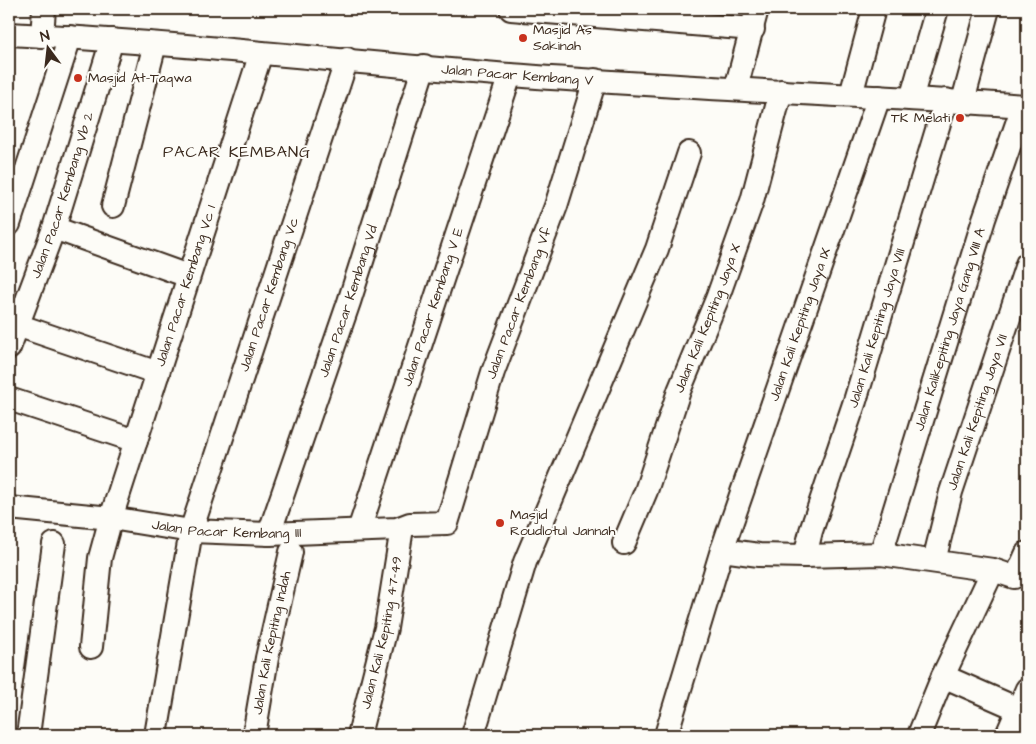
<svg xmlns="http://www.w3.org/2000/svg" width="1036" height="744" font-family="'Architects Daughter',sans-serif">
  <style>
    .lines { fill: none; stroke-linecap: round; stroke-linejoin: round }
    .minor-casing { stroke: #3b2a1e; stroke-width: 26 }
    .minor { stroke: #fdfcf7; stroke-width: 22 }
    .poi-dot { fill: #c8321e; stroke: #fdfcf7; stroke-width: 2 }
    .labels { text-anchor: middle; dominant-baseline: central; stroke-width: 4; stroke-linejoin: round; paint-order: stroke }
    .poi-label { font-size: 14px; fill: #3b2a1e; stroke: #fdfcf7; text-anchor: start }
    .street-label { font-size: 14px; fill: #3b2a1e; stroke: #fdfcf7 }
    .quarter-label { font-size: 16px; letter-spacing: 1px; fill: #3b2a1e; stroke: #fdfcf7 }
  </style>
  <rect width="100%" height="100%" fill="#fdfcf7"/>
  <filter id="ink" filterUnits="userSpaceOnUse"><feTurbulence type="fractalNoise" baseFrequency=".02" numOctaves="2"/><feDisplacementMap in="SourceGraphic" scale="10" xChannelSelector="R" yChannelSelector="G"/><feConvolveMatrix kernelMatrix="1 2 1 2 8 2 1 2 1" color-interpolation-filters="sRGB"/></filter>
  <g filter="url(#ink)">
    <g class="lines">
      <defs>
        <g id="minor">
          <path d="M 511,9 L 753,29"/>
          <path id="s1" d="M 9,34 C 176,42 343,62 510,75 C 682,88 855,95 1027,106"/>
          <path d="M 42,36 L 44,9"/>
          <path d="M 736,88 L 757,9"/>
          <path d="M 851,95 L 874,9"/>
          <path d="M 911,99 L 937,9"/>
          <path d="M 963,101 L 988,9"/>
          <path d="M 113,206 L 155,44"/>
          <path d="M 9,224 L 70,37"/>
          <path d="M 54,228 L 188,276"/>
          <path d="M 17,325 L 158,373"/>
          <path id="s2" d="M 9,348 L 54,228 L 112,40"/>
          <path d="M 9,399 L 136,441"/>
          <path id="s3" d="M 9,508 L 111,518 L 191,531 L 269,534 L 397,529 L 410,524 L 447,523 L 493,372 L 556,206 L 595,80"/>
          <path id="s4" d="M 359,530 L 510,75"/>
          <path id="s5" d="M 269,534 L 349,302 L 424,66"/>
          <path id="s6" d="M 624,543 L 646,491 L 679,391 L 717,299 L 752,201 L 781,91"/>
          <path d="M 722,550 L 759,555 L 805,556 L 881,554 L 993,570 L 1014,577 L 1017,575 L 1027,553"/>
          <path id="s7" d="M 881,554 L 984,219 L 1023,106"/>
          <path id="s8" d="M 805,556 L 811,531 L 855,401 L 946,100"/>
          <path id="s9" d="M 934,561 L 951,492 L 1027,264"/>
          <path id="s10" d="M 91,647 L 100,558 L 111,518 L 261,53"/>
          <path d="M 943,676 L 1018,709"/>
          <path d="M 28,735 L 54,544"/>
          <path id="s11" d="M 156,735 L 191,531 L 347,59"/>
          <path id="s12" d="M 254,735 L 267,658 L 291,552"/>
          <path id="s13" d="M 359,735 L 386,628 L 402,528"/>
          <path d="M 473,735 L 525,562 L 657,249 L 689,153"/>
          <path id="s14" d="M 666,735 L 722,550 L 879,97"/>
          <path d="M 919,735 L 943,676 L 993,570"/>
          <path d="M 1007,735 L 1027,689"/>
        </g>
      </defs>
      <use href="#minor" class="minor-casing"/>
      <use href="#minor" class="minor"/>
    </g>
  </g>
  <g class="poi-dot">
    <circle cx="523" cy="38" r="5"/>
    <circle cx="78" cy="78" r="5"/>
    <circle cx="960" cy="118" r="5"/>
    <circle cx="500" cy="523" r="5"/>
  </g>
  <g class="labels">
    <g class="poi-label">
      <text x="533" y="30">Masjid As<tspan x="533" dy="16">Sakinah</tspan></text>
      <text x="88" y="78">Masjid At-Taqwa</text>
      <text x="950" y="118" text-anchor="end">TK Melati</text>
      <text x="510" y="515">Masjid<tspan x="510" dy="16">Roudlotul Jannah</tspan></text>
    </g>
    <g class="street-label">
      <text stroke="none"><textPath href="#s1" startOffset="510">Jalan Pacar Kembang V</textPath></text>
      <text stroke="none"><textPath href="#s2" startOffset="162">Jalan Pacar Kembang Vb 2</textPath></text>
      <text stroke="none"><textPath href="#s10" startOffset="375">Jalan Pacar Kembang Vc 1</textPath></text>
      <text stroke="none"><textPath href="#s11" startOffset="456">Jalan Pacar Kembang Vc</textPath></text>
      <text stroke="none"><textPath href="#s5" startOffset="246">Jalan Pacar Kembang Vd</textPath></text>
      <text stroke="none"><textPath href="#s3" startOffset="672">Jalan Pacar Kembang Vf</textPath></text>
      <text stroke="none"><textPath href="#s4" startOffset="235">Jalan Pacar Kembang V E</textPath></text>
      <text stroke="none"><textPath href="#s6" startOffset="240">Jalan Kali Kepiting Jaya X</textPath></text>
      <text stroke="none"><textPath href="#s14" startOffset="432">Jalan Kali Kepiting Jaya IX</textPath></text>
      <text stroke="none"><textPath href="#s8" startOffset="239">Jalan Kali Kepiting Jaya VIII</textPath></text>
      <text stroke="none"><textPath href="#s7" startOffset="235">Jalan Kalikepiting Jaya Gang VIII A</textPath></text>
      <text stroke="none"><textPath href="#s9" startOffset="155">Jalan Kali Kepiting Jaya VII</textPath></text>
      <text stroke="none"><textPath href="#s3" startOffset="219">Jalan Pacar Kembang III</textPath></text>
      <text stroke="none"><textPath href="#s13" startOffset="105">Jalan Kali Kepiting 47-49</textPath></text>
      <text stroke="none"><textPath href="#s12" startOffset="94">Jalan Kali Kepiting Indah</textPath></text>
    </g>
    <g class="quarter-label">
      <text x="237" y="152">PACAR KEMBANG</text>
    </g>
  </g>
  <rect width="1036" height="744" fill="none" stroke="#fdfcf7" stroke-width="30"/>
  <rect x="15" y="15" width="1006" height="714" fill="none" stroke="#3b2a1e" stroke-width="2" filter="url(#ink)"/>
  <g transform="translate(48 48) rotate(345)" stroke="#fdfcf7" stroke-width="4" paint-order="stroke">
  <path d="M0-4L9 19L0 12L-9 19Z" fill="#3b2a1e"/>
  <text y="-8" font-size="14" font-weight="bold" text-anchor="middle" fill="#3b2a1e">N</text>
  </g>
</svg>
